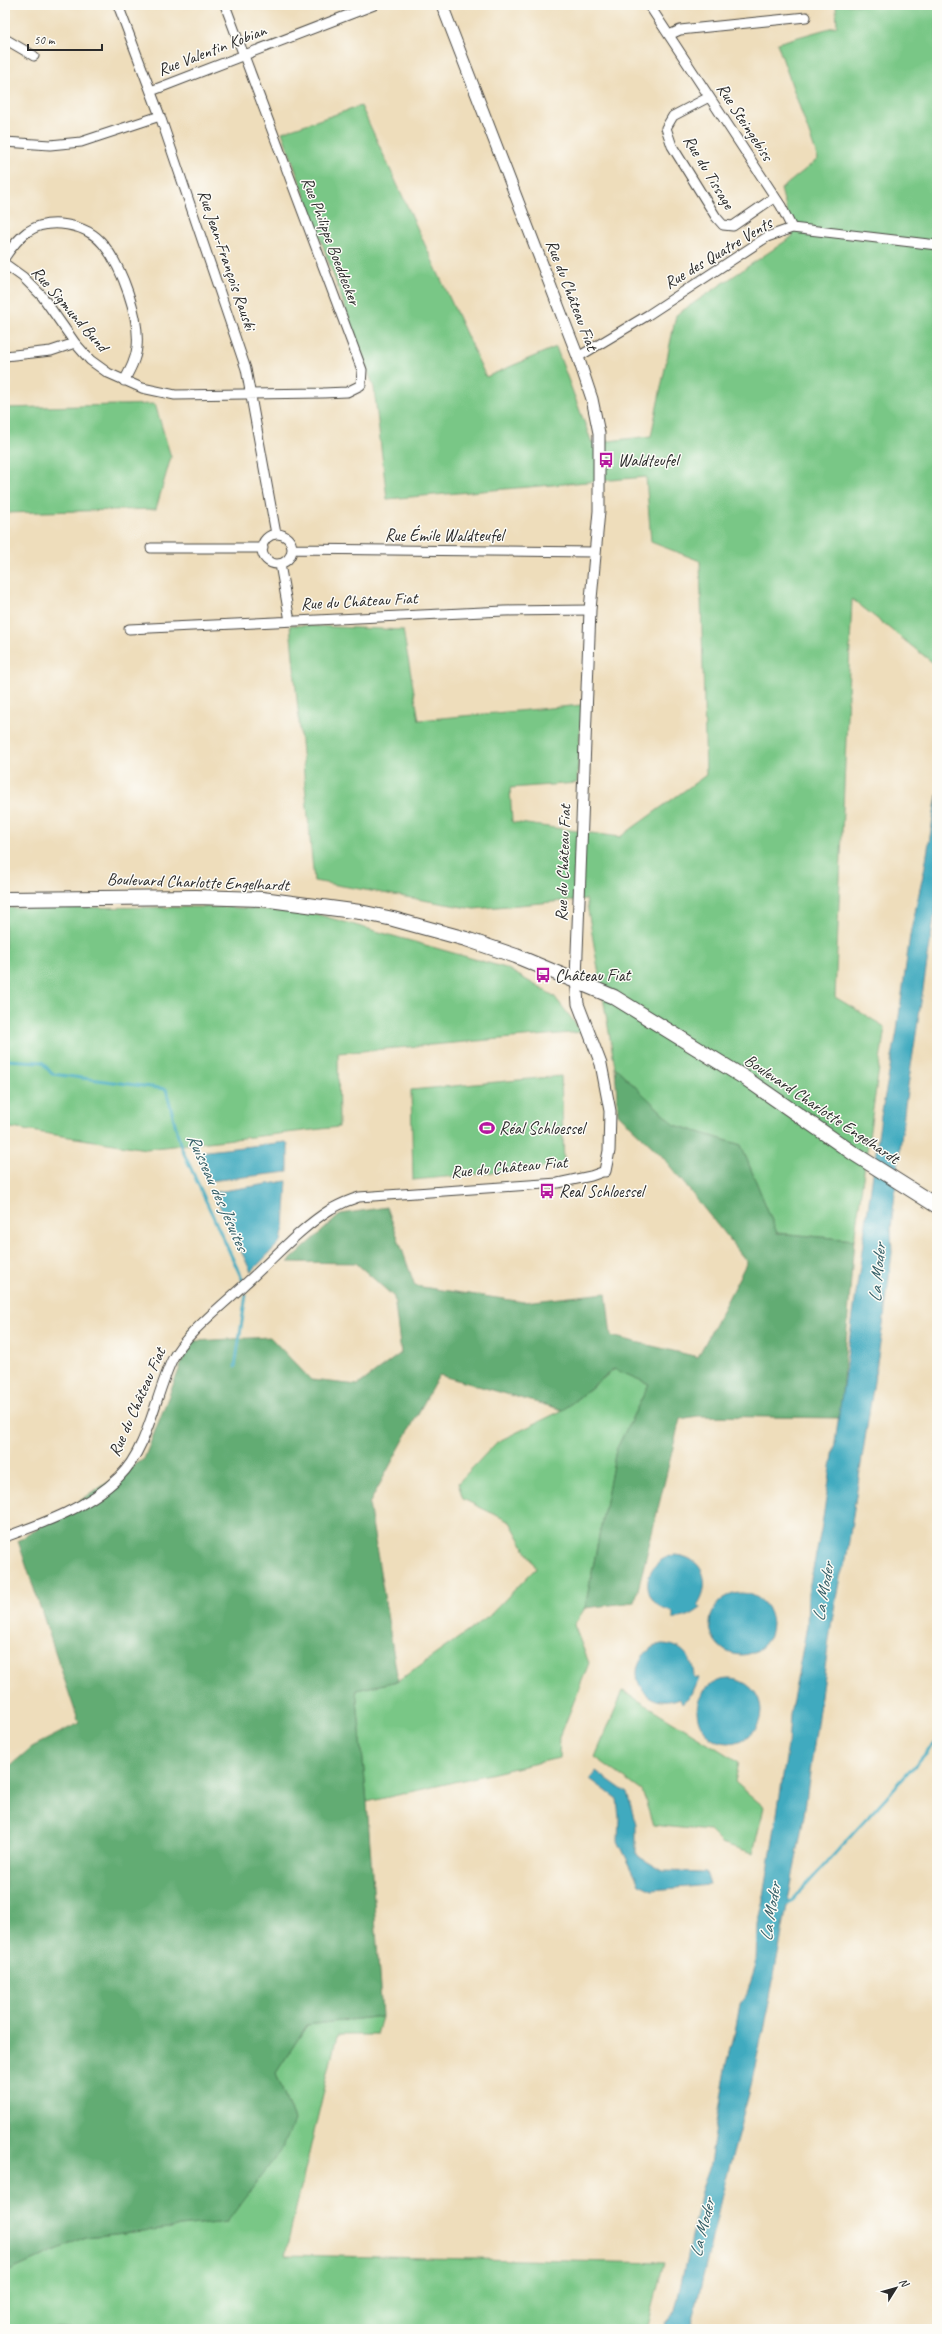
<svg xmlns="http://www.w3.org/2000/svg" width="942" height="2334" font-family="Caveat,sans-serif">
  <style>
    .green { fill: #79c786; stroke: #527958 }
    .forest { fill: #62ac73; stroke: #466c4f }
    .water { fill: #40aabf; stroke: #366a75 }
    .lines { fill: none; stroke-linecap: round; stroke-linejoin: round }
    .stream { stroke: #40aabf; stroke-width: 3 }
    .minor-casing { stroke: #484641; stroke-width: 11 }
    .tertiary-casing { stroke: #484641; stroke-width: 13 }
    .primary-casing { stroke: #484641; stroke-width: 16 }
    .minor { stroke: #fff; stroke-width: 9 }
    .tertiary { stroke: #fff; stroke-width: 11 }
    .primary { stroke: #fff; stroke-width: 14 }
    .labels { text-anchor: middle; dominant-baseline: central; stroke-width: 3; stroke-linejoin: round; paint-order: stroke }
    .street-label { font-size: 17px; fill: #2b2b2b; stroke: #fdfcf7 }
    .poi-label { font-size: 17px; fill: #2b2b2b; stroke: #fdfcf7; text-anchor: start }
    .water-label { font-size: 18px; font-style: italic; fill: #335e66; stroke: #fdfcf7 }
  </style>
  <rect width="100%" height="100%" fill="#fdfcf7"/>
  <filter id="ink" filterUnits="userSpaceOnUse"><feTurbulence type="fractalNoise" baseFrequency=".025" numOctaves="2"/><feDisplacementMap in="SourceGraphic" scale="8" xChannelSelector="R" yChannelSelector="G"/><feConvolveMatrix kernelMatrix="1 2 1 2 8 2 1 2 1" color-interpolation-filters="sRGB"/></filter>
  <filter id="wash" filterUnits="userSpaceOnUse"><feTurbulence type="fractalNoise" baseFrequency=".012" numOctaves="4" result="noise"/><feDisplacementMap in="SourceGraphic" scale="16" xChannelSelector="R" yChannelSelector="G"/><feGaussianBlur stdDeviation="0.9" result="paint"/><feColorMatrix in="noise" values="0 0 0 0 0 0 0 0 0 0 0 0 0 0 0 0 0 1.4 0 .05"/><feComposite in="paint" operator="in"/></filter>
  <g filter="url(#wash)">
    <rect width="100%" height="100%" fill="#edb"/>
    <path class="green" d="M 836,5 L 937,5 L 937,666 L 852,599 L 835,997 L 885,1027 L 854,1240 L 777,1233 L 741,1145 L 675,1125 L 615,1067 L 586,899 L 474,909 L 314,881 L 290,625 L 403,630 L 419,720 L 582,705 L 577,783 L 510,788 L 512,822 L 620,837 L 706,775 L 700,561 L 651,542 L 646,477 L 387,499 L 374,388 L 282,132 L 361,106 L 486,377 L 556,347 L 592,443 L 651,436 L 676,315 L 793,236 L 781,189 L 818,159 L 777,43 L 837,26 Z
      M 155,404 L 171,457 L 156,509 L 5,513 L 5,408 Z
      M 229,907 L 316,914 L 506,968 L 554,996 L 582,1032 L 338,1053 L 339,1127 L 146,1149 L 5,1127 L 5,908 Z
      M 561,1076 L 564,1166 L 413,1180 L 411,1090 Z
      M 615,1369 L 649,1384 L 616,1450 L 585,1608 L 574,1625 L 589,1663 L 560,1737 L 559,1758 L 367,1802 L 356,1690 L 398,1681 L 488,1617 L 536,1568 L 510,1522 L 463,1499 L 458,1483 L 497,1442 L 563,1410 Z
      M 623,1691 L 739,1762 L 735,1782 L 764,1807 L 753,1853 L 721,1843 L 709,1831 L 653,1825 L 642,1791 L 595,1757 Z
      M 382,2016 L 377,2035 L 337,2035 L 285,2255 L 664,2263 L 647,2329 L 5,2329 L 5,2273 L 85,2237 L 227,2222 L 294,2120 L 276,2073 L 307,2025 Z"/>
    <path class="forest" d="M 615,1067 L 675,1125 L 741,1145 L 777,1233 L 854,1240 L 840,1418 L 698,1416 L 680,1419 L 635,1602 L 585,1608 L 616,1450 L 649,1384 L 614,1369 L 563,1410 L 439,1375 L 369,1504 L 398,1681 L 356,1690 L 367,1802 L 382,2016 L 307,2025 L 276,2073 L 294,2120 L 284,2146 L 227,2222 L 85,2237 L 5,2273 L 5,1770 L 32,1747 L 79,1723 L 18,1541 L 144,1459 L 184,1357 L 194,1341 L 270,1337 L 311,1380 L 358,1385 L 401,1353 L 394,1297 L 356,1263 L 288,1262 L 341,1214 L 387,1207 L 415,1286 L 524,1302 L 606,1293 L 611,1336 L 698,1357 L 747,1262 L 661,1155 L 618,1114 Z"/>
    <path class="water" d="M 937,795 L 937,899 L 905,1105 L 891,1229 L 892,1253 L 884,1318 L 846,1560 L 840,1577 L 831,1626 L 803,1822 L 770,1997 L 750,2090 L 724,2186 L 691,2329 L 664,2329 L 665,2322 L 675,2311 L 701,2191 L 709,2169 L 726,2068 L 734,2037 L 740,2004 L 747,1993 L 756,1965 L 757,1924 L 764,1896 L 788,1745 L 790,1715 L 807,1626 L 808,1593 L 821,1530 L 835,1443 L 881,1116 L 897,1031 L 910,935 L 925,866 Z
      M 286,1142 L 288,1144 L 288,1172 L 209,1181 L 197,1156 L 199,1152 Z
      M 287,1181 L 284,1227 L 281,1241 L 251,1272 L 215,1196 L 216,1192 Z
      M 675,1555 C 703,1557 712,1582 698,1604 L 701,1608 C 692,1615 684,1619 673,1618 L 673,1612 C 638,1605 640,1561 675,1555 Z
      M710 1624a31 31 0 1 1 62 0a31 31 0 1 1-62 0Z
      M 661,1644 C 682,1644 693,1657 694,1677 L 699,1678 L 692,1694 L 682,1703 L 680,1698 C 638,1715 618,1658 661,1644 Z
      M697 1711a32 32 0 1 1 64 0a32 32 0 1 1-64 0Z
      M 596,1771 L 627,1793 L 636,1825 L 636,1855 L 663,1871 L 706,1872 L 710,1885 L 652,1890 L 639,1884 L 618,1841 L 619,1817 L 617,1799 L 590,1779 Z"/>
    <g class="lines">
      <path class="stream" d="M 5,1060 L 42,1062 L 52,1074 L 166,1089 L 181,1147 L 243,1281
        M 235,1367 L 246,1295
        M 785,1905 L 791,1902 L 937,1741"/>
    </g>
  </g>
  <g filter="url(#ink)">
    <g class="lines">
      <defs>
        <path id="minor" d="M 118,5 L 160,116 L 246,369 L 276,534
          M 649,5 L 781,206 L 792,228
          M 669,35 L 680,30 L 806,17
          M 5,39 L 34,56
          M 151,91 L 374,5
          M 709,97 L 673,116 L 666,128 L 672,146 L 716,217 L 723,225 L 733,226 L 775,197
          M 5,142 L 50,145 L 81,142 L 160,116
          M 5,257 C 11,248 19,238 27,232 C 49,217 87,224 103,244 C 122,267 140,317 137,347 C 136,359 130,370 124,381
          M 5,264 L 23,277 L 42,296 L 75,343 L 90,360 L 108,373 L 142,388 L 175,395 L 323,393 L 347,392 L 361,385 L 362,370 L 225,5
          M 5,356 L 51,351 L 75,343
          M 578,357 L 648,315 L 767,237 L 792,228 L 937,245
          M262 549a15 15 0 1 1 30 0a15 15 0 1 1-30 0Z
          M 151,548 L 263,548
          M 292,549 L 595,552
          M 280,564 L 290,621
          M 129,629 L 504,611 L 590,610
          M 5,1537 C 44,1523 89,1507 119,1477 C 148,1449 155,1396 172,1360 C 183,1336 225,1303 245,1284 C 273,1259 299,1229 331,1209 C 340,1204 349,1200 359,1197 L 558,1183 L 591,1176 L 605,1171"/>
        <path id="tertiary" d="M 442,5 L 578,357 L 592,399 L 599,433 L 599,511 L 590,610 L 576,979 L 578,1004 L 601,1064 L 610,1111 L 609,1151 L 605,1171"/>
        <path id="primary" d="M 5,899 L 196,897 L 262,899 L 360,912 L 393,919 L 466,939 L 516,956 L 614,997 L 745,1078 L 853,1153 L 937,1206"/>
      </defs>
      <use href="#minor" class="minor-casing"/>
      <use href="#tertiary" class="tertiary-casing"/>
      <use href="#primary" class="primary-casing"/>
      <use href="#minor" class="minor"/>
      <use href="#tertiary" class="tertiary"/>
      <use href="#primary" class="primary"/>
    </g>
  </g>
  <defs>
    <symbol id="bus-bare" viewBox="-9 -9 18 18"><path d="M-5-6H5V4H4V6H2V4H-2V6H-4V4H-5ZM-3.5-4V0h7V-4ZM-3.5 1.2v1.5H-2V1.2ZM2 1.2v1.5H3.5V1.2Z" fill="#b5179e" stroke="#fdfcf7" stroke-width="2.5" paint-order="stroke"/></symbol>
    <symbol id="stadium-bare" viewBox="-9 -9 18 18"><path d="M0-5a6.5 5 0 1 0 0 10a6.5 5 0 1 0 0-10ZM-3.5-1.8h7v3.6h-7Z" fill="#b5179e" stroke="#fdfcf7" stroke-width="2.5" paint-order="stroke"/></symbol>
  </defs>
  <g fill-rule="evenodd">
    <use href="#bus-bare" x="595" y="449" width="22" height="22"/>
    <use href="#bus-bare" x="532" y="964" width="22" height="22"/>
    <use href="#stadium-bare" x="476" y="1117" width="22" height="22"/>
    <use href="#bus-bare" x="536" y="1180" width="22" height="22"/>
  </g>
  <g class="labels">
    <g class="street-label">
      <text transform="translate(212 50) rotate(-21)">Rue Valentin Kobian</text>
      <text transform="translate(745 122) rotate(57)">Rue Steingebiss</text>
      <text transform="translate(709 172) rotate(59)">Rue du Tissage</text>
      <text transform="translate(331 241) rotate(69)">Rue Philippe Boeddecker</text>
      <text transform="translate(718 253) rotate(-31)">Rue des Quatre Vents</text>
      <text transform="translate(227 260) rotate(71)">Rue Jean-François Rauski</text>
      <text transform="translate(572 295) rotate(69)">Rue du Château Fiat</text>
      <text transform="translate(70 309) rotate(49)">Rue Sigmund Bund</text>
      <text x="444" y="535">Rue Émile Waldteufel</text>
      <text transform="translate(359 601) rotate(-3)">Rue du Château Fiat</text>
      <text transform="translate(563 863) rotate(-88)">Rue du Château Fiat</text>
      <text transform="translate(198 882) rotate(2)">Boulevard Charlotte Engelhardt</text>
      <text transform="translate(822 1109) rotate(34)">Boulevard Charlotte Engelhardt</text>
      <text transform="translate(509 1167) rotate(-5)">Rue du Château Fiat</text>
      <text transform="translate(137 1402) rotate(-66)">Rue du Château Fiat</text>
    </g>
    <g class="poi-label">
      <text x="618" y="460">Waldteufel</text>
      <text x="555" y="975">Château Fiat</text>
      <text x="499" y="1128">Réal Schloessel</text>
      <text x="559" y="1191">Real Schloessel</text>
    </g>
    <g class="water-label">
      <text transform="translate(218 1192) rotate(66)">Ruisseau des Jésuites</text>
      <text transform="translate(877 1273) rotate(-85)">La Moder</text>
      <text transform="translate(823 1592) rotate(-80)">La Moder</text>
      <text transform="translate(770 1912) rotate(-81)">La Moder</text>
      <text transform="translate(702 2228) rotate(-76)">La Moder</text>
    </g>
  </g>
  <rect width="942" height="2334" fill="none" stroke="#fdfcf7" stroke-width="20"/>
  <g transform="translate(896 2288) rotate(53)" stroke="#fdfcf7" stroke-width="3" paint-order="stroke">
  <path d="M0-3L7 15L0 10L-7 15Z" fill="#2b2b2b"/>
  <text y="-6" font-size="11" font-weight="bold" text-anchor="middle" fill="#2b2b2b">N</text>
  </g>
  <path d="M28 44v6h74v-6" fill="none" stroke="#2b2b2b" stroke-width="2"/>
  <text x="34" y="44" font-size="12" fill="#2b2b2b" stroke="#fdfcf7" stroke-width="3" paint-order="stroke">50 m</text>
</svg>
